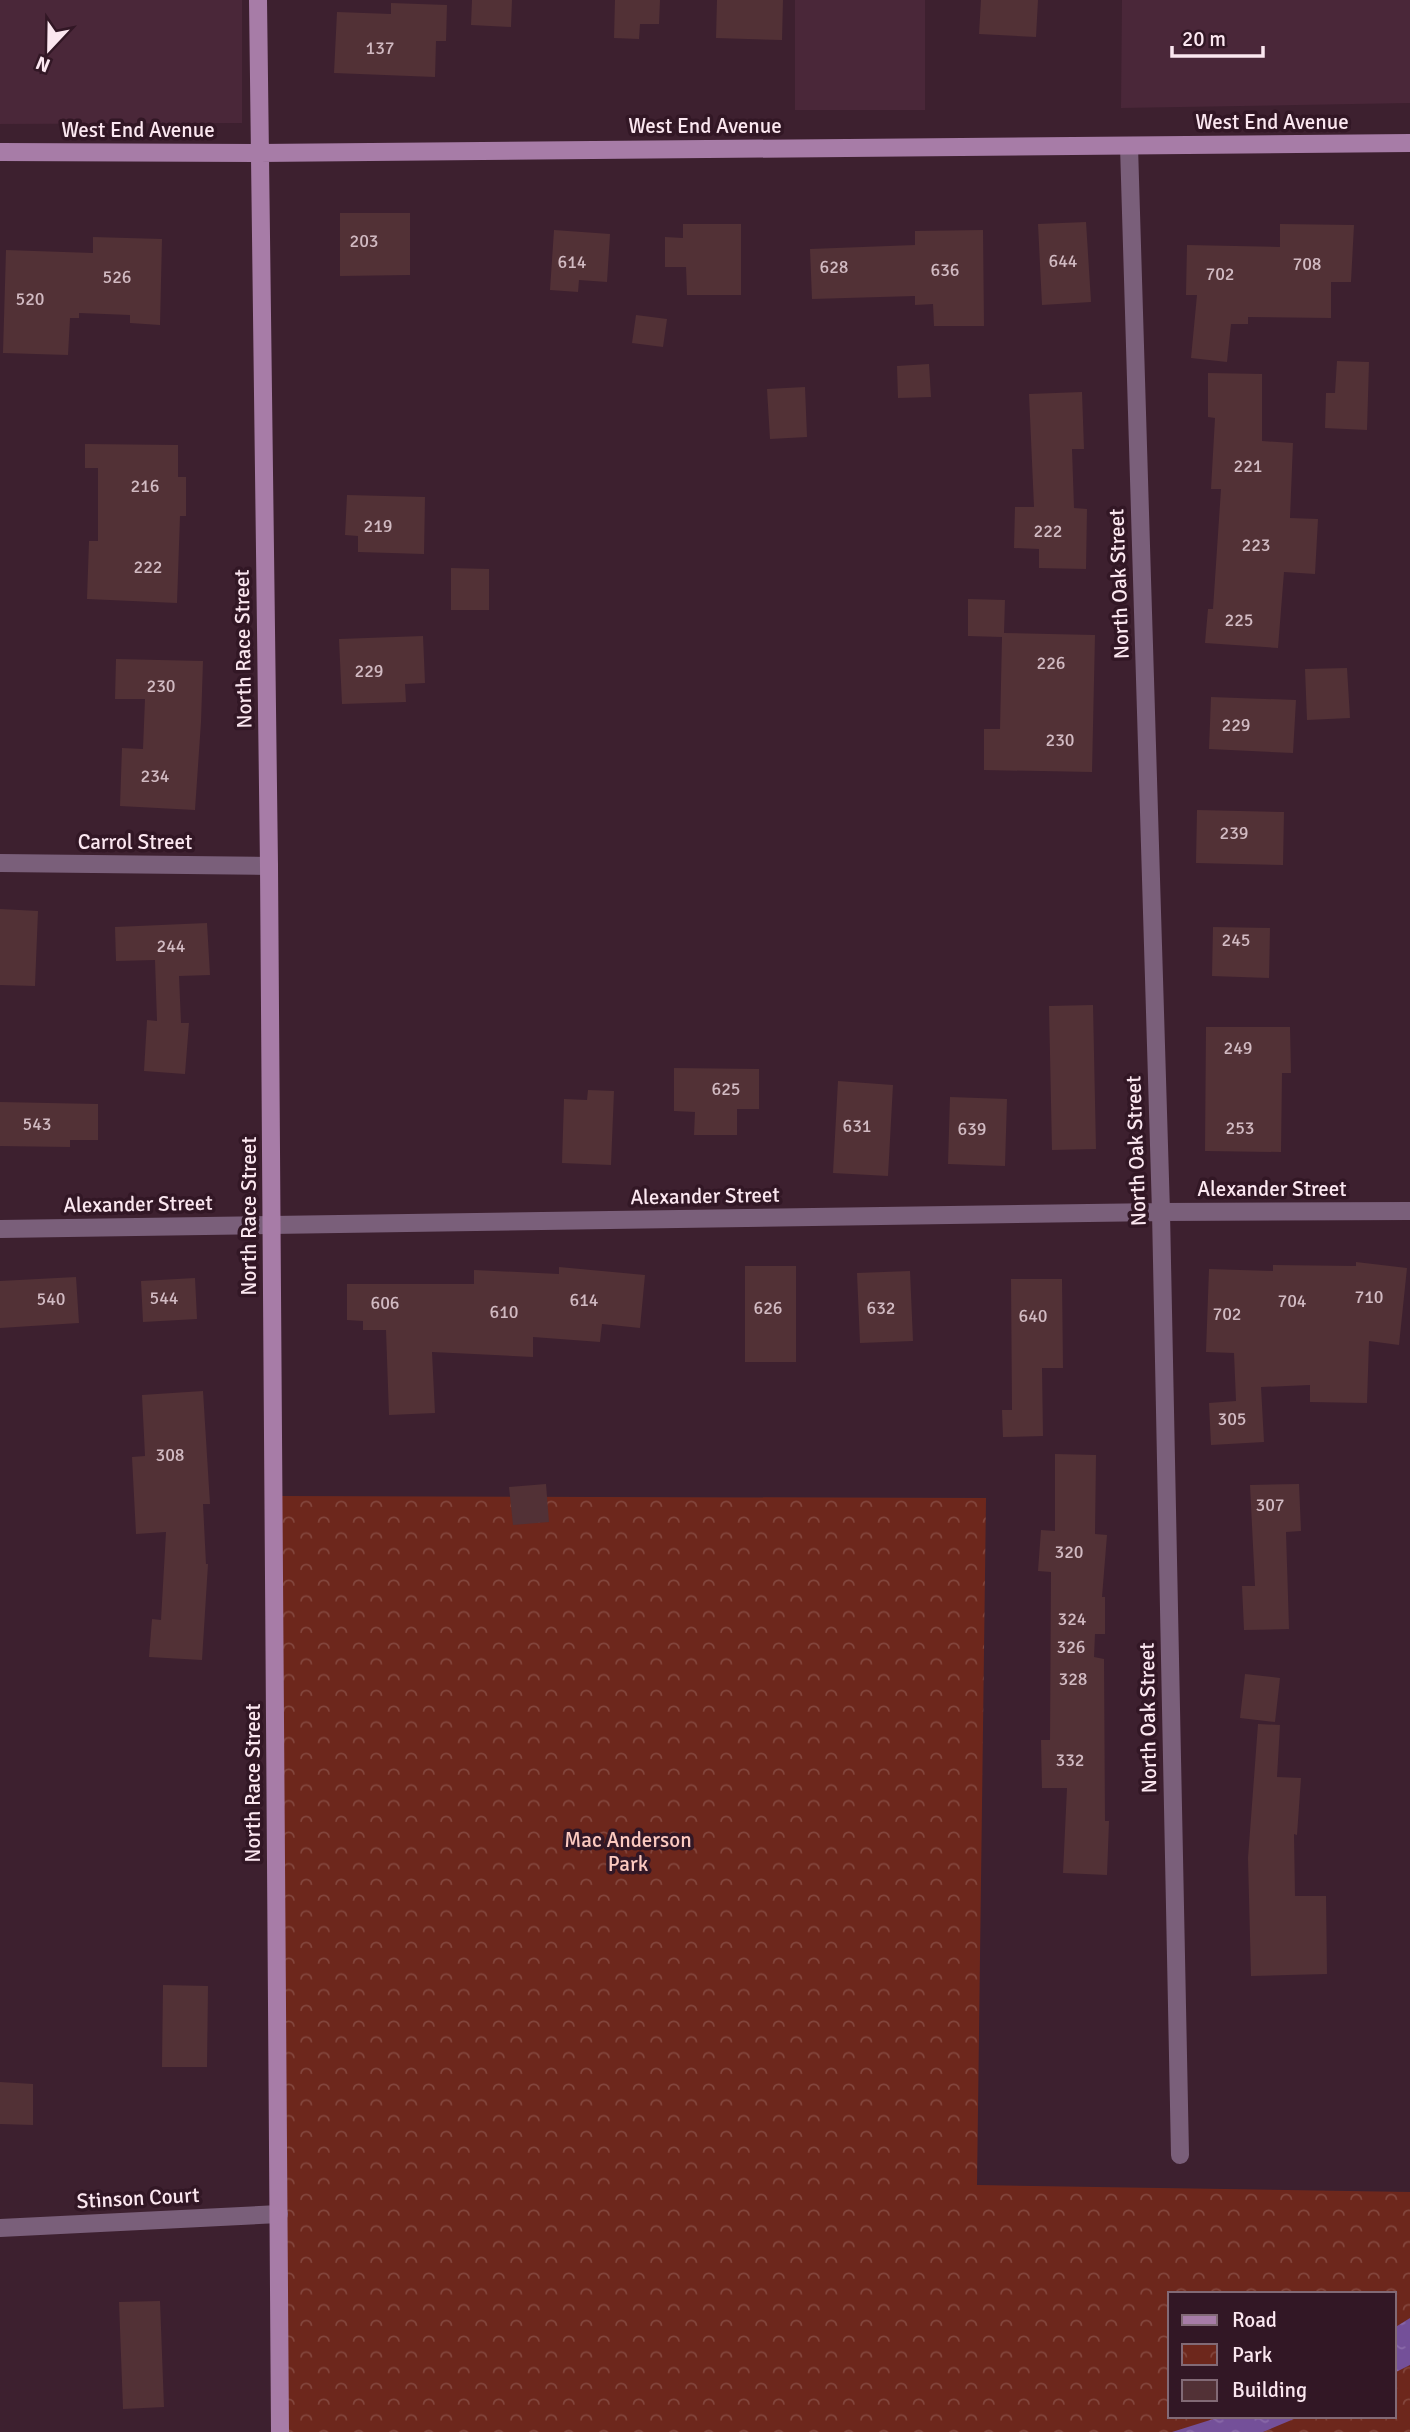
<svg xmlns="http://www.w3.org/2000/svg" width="1410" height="2432" font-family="Signika,sans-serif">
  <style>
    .built { fill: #4a2739 }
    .park { fill: url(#park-crowns); fill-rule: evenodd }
    .water { fill: url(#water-ripples) }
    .building { fill: #523136 }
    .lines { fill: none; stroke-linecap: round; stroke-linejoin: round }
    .street { stroke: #7a5f7a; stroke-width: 18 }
    .secondary { stroke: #a77ca7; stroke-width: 18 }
    .labels { text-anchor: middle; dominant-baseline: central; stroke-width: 7; stroke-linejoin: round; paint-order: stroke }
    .number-label { font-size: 18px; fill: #d1bac2 }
    .street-label { font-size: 21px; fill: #fbe7f0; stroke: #321725 }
    .park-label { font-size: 21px; fill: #fccac0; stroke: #321725 }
  </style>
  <defs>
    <pattern id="park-crowns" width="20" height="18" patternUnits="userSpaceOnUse" patternTransform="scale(1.75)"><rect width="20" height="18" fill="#6d271c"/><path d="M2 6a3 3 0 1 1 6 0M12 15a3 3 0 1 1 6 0" fill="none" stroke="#83463d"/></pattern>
    <pattern id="water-ripples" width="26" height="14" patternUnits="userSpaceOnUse" patternTransform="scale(1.75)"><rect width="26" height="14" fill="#745099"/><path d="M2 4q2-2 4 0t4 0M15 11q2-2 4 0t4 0" fill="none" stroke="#8969a8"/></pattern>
  </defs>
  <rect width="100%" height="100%" fill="#3d202f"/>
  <path class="built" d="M 0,0 L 242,0 L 242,123 L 0,124 Z
    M 795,0 L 925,0 L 925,110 L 795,110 Z
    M 1122,0 L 1410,0 L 1410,103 L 1121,108 Z"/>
  <path class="park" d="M 274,1496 L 986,1498 L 977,2185 L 1410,2192 L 1410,2432 L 277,2432 ZM 1170,2294 L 1394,2294 L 1394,2416 L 1170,2416 Z"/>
  <path class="water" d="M 1410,2318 L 1410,2365 L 1394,2373 L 1394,2328 Z
    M 1223,2416 L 1301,2416 L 1263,2432 L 1172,2432 Z"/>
  <path class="building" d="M 472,0 L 512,0 L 511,27 L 471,25 Z
    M 615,0 L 660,0 L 659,24 L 640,24 L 639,39 L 614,38 Z
    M 717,0 L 783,0 L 782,40 L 716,38 Z
    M 981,0 L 1038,0 L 1036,37 L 979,34 Z
    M 391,3 L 447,5 L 446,41 L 436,41 L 435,77 L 334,73 L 337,12 L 391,14 Z
    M 340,213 L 410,213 L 410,275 L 340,276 Z
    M 1086,222 L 1091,302 L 1042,305 L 1038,224 Z
    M 683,224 L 741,224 L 741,295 L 687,295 L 686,267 L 665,267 L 665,237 L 683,238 Z
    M 1280,224 L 1354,225 L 1351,282 L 1331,282 L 1331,318 L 1248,317 L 1248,324 L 1231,324 L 1227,362 L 1191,358 L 1197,295 L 1186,295 L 1187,245 L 1280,247 Z
    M 554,230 L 610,234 L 607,282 L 579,280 L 578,292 L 550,290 Z
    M 983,230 L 984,326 L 934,326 L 933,304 L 915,305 L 915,296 L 812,299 L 810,249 L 915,245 L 915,231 Z
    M 93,237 L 162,239 L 160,325 L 130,323 L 130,315 L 79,313 L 79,318 L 70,318 L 68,355 L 3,353 L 6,250 L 93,253 Z
    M 636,315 L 667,319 L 663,347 L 632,343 Z
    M 1337,361 L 1369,362 L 1367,430 L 1325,428 L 1326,393 L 1335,393 Z
    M 929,364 L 931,397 L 898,398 L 897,366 Z
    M 1208,373 L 1262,374 L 1262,441 L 1293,443 L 1290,518 L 1318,519 L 1315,574 L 1284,572 L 1278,648 L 1205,643 L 1208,609 L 1213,609 L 1221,489 L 1211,489 L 1215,418 L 1208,417 Z
    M 805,387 L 807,437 L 770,439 L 767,389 Z
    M 1082,392 L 1084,449 L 1072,449 L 1074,508 L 1087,509 L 1086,569 L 1039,568 L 1039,549 L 1014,548 L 1015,507 L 1034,507 L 1029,394 Z
    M 85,444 L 178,445 L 178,477 L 186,477 L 186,516 L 180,516 L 177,603 L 87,599 L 89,541 L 98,541 L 98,468 L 85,468 Z
    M 347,495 L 425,497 L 424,554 L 358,552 L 358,536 L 345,535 Z
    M 451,568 L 489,569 L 489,610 L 451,610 Z
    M 968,599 L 1005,600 L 1004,633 L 1095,635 L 1092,772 L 984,770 L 984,729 L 1000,729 L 1002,637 L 968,636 Z
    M 423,636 L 425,683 L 405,684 L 406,702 L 342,704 L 339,639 Z
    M 116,659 L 203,661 L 201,722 L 195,810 L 120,806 L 122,748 L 143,749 L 145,699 L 115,699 Z
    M 1347,668 L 1350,718 L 1307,720 L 1305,669 Z
    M 1211,697 L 1296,700 L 1293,753 L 1209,749 Z
    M 1197,810 L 1284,812 L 1283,865 L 1196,863 Z
    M 0,909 L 38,911 L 35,986 L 0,985 Z
    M 207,923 L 210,975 L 179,976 L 181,1023 L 189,1023 L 185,1074 L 144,1071 L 147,1020 L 157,1021 L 155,960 L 116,961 L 115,927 Z
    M 1213,927 L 1270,928 L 1269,978 L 1212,976 Z
    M 1093,1005 L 1096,1149 L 1052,1150 L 1049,1006 Z
    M 1206,1027 L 1290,1027 L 1291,1073 L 1282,1073 L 1281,1152 L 1205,1151 Z
    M 674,1068 L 759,1069 L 759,1109 L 737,1109 L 737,1135 L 694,1135 L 695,1112 L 674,1111 Z
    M 838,1081 L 893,1085 L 888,1176 L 833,1173 Z
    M 588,1090 L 614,1091 L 611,1165 L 562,1163 L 564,1099 L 587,1100 Z
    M 950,1097 L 1007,1099 L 1005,1166 L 948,1164 Z
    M 0,1102 L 98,1104 L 98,1140 L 70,1140 L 70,1147 L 0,1146 Z
    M 1356,1262 L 1407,1268 L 1399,1345 L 1369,1341 L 1367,1403 L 1310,1402 L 1310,1385 L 1261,1387 L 1264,1442 L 1211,1445 L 1209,1403 L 1236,1401 L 1234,1353 L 1206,1352 L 1209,1269 L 1273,1271 L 1273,1265 L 1356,1266 Z
    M 745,1266 L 796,1266 L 796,1362 L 745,1362 Z
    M 559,1267 L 645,1275 L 640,1328 L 602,1324 L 600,1342 L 533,1337 L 533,1357 L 432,1352 L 435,1413 L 389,1415 L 386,1330 L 363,1330 L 363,1321 L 347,1320 L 347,1284 L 474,1284 L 474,1270 L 559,1274 Z
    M 910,1271 L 913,1341 L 860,1343 L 857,1273 Z
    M 76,1277 L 79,1323 L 0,1328 L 0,1281 Z
    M 195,1278 L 197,1319 L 143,1322 L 141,1281 Z
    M 1011,1279 L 1062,1279 L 1063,1368 L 1042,1368 L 1043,1436 L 1003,1437 L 1002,1410 L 1012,1410 Z
    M 203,1391 L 210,1504 L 203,1504 L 206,1564 L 208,1564 L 202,1660 L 149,1657 L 152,1619 L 161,1620 L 166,1532 L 136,1534 L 132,1457 L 145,1456 L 142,1395 Z
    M 1055,1454 L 1096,1455 L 1095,1534 L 1107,1535 L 1102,1597 L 1105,1597 L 1105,1634 L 1095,1634 L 1094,1657 L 1104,1659 L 1105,1821 L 1109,1821 L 1107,1875 L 1063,1873 L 1067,1788 L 1042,1788 L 1041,1740 L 1050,1740 L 1051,1572 L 1038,1571 L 1041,1530 L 1055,1531 Z
    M 546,1484 L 549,1522 L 513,1525 L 509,1487 Z
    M 1299,1484 L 1301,1531 L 1286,1532 L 1289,1629 L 1244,1630 L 1242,1586 L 1255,1586 L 1250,1485 Z
    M 1245,1674 L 1280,1678 L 1275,1722 L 1240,1718 Z
    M 1258,1724 L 1280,1725 L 1277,1777 L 1301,1778 L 1297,1835 L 1294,1834 L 1295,1896 L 1326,1896 L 1327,1974 L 1251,1976 L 1248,1858 Z
    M 163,1985 L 208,1986 L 207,2067 L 162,2067 Z
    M 0,2082 L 33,2084 L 33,2125 L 0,2124 Z
    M 160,2301 L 164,2407 L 123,2409 L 119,2302 Z"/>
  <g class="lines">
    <path class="street" d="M 1129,146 L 1161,1212 L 1180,2155
      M 0,863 L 269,866
      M 0,1229 L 1161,1212 L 1410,1211
      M 0,2228 L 279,2214"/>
    <path class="secondary" d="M 258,0 L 269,866 L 280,2432
      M 0,152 L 259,153 L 1410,143"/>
  </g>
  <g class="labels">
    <g class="number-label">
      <text x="380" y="48">137</text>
      <text x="364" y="241">203</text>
      <text x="1063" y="261">644</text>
      <text x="572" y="262">614</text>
      <text x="1307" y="264">708</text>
      <text x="834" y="267">628</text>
      <text x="945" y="270">636</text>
      <text x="1220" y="274">702</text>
      <text x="117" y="277">526</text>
      <text x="30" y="299">520</text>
      <text x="1248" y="466">221</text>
      <text x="145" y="486">216</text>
      <text x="378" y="526">219</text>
      <text x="1048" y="531">222</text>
      <text x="1256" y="545">223</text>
      <text x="148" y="567">222</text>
      <text x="1239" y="620">225</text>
      <text x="1051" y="663">226</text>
      <text x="369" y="671">229</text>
      <text x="161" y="686">230</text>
      <text x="1236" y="725">229</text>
      <text x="1060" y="740">230</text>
      <text x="155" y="776">234</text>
      <text x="1234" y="833">239</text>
      <text x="1236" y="940">245</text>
      <text x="171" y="946">244</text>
      <text x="1238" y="1048">249</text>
      <text x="726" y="1089">625</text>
      <text x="37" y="1124">543</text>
      <text x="857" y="1126">631</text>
      <text x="1240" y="1128">253</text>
      <text x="972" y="1129">639</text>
      <text x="1369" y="1297">710</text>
      <text x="164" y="1298">544</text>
      <text x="51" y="1299">540</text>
      <text x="584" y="1300">614</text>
      <text x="1292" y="1301">704</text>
      <text x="385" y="1303">606</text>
      <text x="768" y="1308">626</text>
      <text x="881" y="1308">632</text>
      <text x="504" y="1312">610</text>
      <text x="1227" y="1314">702</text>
      <text x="1033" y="1316">640</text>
      <text x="1232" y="1419">305</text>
      <text x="170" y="1455">308</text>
      <text x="1270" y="1505">307</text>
      <text x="1069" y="1552">320</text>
      <text x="1072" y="1619">324</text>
      <text x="1071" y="1647">326</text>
      <text x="1073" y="1679">328</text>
      <text x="1070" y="1760">332</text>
    </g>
    <g class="street-label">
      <text x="1272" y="122">West End Avenue</text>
      <text x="705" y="126">West End Avenue</text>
      <text x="138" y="130">West End Avenue</text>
      <text transform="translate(1119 584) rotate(-92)">North Oak Street</text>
      <text transform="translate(243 649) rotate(-91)">North Race Street</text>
      <text x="135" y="842">Carrol Street</text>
      <text transform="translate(1136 1151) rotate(-92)">North Oak Street</text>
      <text x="1272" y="1189">Alexander Street</text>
      <text transform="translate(705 1196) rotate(-1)">Alexander Street</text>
      <text transform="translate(138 1204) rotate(-1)">Alexander Street</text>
      <text transform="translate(249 1216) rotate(-90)">North Race Street</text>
      <text transform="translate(1148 1718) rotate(-91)">North Oak Street</text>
      <text transform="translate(253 1783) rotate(-90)">North Race Street</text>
      <text transform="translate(138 2198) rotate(-3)">Stinson Court</text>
    </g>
    <g class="park-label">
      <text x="628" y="1840">Mac Anderson<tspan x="628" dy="24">Park</tspan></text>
    </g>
  </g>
  <rect x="1168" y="2292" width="228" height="126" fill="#321725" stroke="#826a76" stroke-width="2"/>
  <rect x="1182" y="2315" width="35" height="10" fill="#a77ca7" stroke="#826a76" stroke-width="2"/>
  <text x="1232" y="2327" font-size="21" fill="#fbe7f0">Road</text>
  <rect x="1182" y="2344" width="35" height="21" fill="url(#park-crowns)" stroke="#826a76" stroke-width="2"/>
  <text x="1232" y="2362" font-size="21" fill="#fbe7f0">Park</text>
  <rect x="1182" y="2380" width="35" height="21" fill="#523136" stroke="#826a76" stroke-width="2"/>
  <text x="1232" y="2397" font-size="21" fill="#fbe7f0">Building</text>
  <g transform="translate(49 49) rotate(202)" stroke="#321725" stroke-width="5" paint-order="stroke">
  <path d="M0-5L12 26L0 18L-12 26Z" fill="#fbe7f0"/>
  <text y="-10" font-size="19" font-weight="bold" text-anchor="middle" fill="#fbe7f0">N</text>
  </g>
  <path d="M1172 46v10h91v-10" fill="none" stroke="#fbe7f0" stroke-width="3.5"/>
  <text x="1182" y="46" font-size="21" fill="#fbe7f0" stroke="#321725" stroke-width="5" paint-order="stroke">20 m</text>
</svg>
